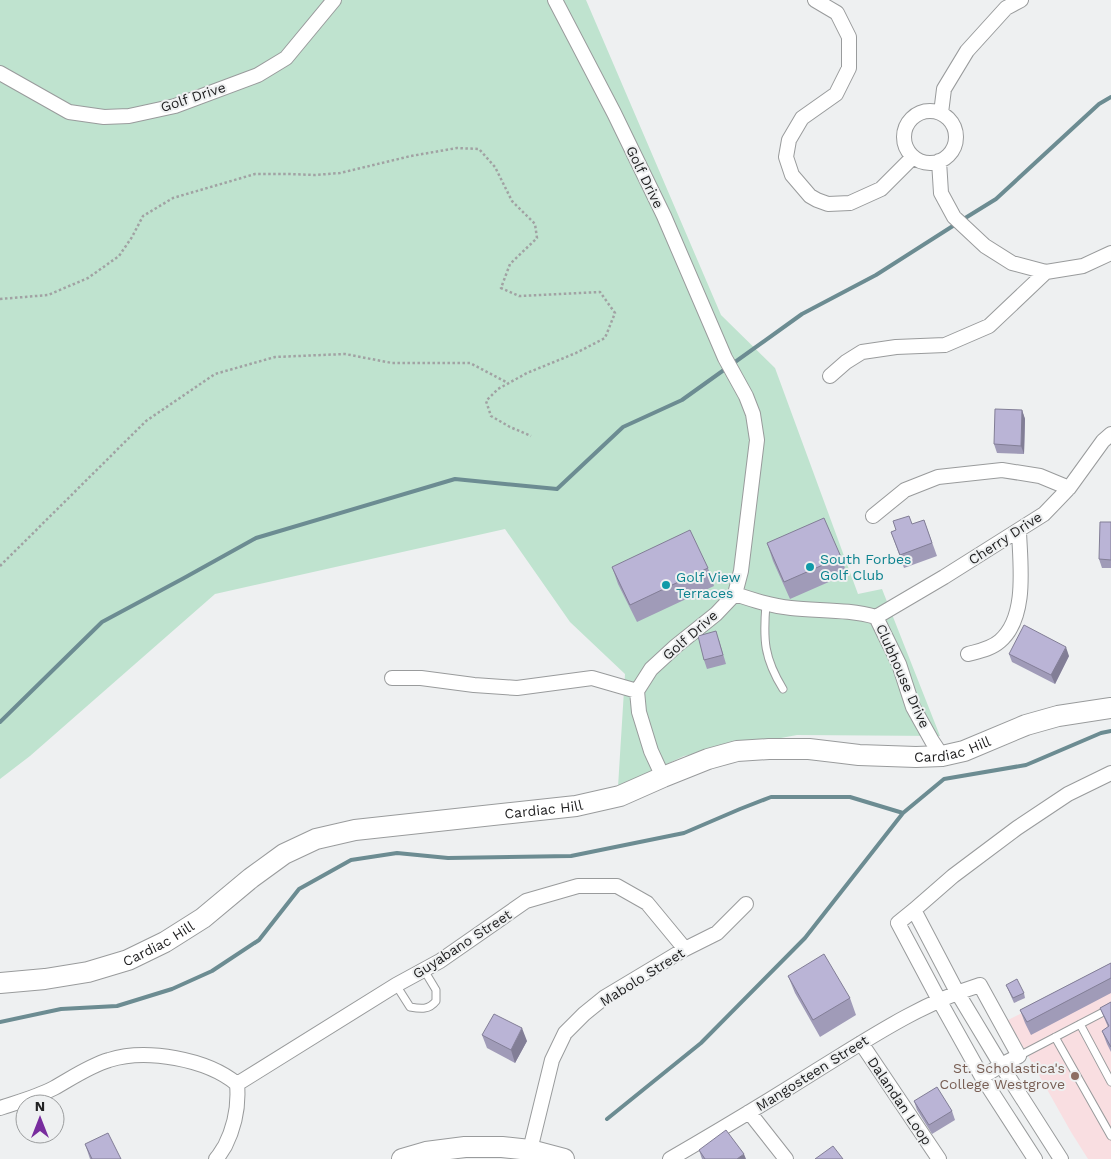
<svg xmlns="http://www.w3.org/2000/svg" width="1111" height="1159" font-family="'Work Sans',sans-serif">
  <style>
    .education { fill: #f9dee1 }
    .green { fill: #bfe3cf }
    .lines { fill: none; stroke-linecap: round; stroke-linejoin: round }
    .stream { stroke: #6c8c92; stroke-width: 4 }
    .lane-casing { stroke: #999b9c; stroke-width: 9 }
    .street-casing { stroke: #999b9c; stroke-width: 16 }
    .secondary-casing { stroke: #999b9c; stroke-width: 22 }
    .path { stroke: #a1a2a3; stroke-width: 2.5; stroke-dasharray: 2.5 2.5; stroke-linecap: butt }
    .lane { stroke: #fff; stroke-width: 7 }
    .street { stroke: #fff; stroke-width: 14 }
    .secondary { stroke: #fff; stroke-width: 20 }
    .wall { fill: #a09bb8 }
    .shaded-wall { fill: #827e96 }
    .building { fill: #bab4d6; stroke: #827e96 }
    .culture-dot { fill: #0f9aa8; stroke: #eef0f1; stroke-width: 2 }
    .education-dot { fill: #8d6e63; stroke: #eef0f1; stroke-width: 2 }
    .labels { text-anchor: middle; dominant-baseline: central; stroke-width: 4; stroke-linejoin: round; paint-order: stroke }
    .street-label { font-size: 14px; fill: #222223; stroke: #eef0f1 }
    .culture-label { font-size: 14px; fill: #0d838f; stroke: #eef0f1; text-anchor: start }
    .education-label { font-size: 14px; fill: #785e54; stroke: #eef0f1; text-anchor: end }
  </style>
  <rect width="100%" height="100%" fill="#eef0f1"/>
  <path class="education" d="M 1111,968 L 1111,1159 L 1088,1159 L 1071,1132 L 1008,1020 Z"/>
  <path class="green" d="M 0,0 L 586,0 L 721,315 L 775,368 L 858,594 L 882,589 L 940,736 L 797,735 L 684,756 L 618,787 L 625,674 L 570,622 L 505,529 L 215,594 L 30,756 L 0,779 Z"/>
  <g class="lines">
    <path class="stream" d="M 962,220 L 996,199 L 1099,104 L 1111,97
      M 0,722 L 102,622 L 184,578 L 256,538 L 455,479 L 557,489 L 623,427 L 682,400 L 802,314 L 876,275 L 956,224
      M 0,1022 L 61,1009 L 117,1006 L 172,989 L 212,971 L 259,940 L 299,889 L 351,860 L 397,853 L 448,858 L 571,856 L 684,833 L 740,809 L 771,797 L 850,797 L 903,813
      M 607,1119 L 701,1043 L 805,938 L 903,813 L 944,779 L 1026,765 L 1101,733 L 1111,731"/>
    <defs>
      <path id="lane" d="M 766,604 C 763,640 764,658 783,689
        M 396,985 L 410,1007 C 421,1009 429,1010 436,1001 L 436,990 L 424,970
        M 1080,1024 L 1111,1082
        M 1055,1037 L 1111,1136
        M 1019,1056 L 1111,1008"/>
      <path id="street" d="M 555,0 L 614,113 L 664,216 L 725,358 L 746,396 L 753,414 L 757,440 L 741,571 L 735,594 L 716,614 L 676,646 L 651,669 L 637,691 L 639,712 L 651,751 L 663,777
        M 815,0 L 837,13 L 849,37 L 849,68 L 836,94 L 802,118 L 789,140 L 786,157 L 792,175 L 810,196 L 817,200 L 828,204 L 850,203 L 881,189 L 913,157
        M 0,73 L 69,112 L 104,117 L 129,116 L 175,106 L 258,75 L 286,58 L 334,0
        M904 137a26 26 0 1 1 52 0a26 26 0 1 1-52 0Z
        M 941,113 L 944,89 L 967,51 L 1006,8 L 1021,0
        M 939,161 L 941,193 L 954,217 L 985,246 L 1012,263 L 1046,272 L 1083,266 L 1111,253
        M 830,376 L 846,362 L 862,352 L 896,347 L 945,345 L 989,326 L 1046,272
        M 873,516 L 905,490 L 938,477 L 1002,470 L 1040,476 L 1069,488
        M 735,594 C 753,600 771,606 791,608 C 819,611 849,609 876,617 L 899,664 L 913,707 L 932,741 L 942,756
        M 876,617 L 944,577 L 1044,514 L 1069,488 L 1103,441 L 1111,434
        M 968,654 C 979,651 991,649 1000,641 C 1028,617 1020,563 1019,531
        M 392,678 L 421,678 L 474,685 L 517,688 L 592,678 L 637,691
        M 914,910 L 957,992 L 1001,1065 L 1061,1159
        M 861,1043 L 939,1159
        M 237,1084 L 396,985 L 440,961 L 526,901 L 578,886 L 617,886 L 647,903 L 685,949
        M 0,1108 C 18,1102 37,1097 54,1088 C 72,1078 89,1066 109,1060 C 146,1048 207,1059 237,1084 C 239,1106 235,1126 225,1146 C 222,1150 220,1155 216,1159
        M 749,1112 L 786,1159
        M 530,1150 L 552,1060 L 565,1033 L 584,1014 L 605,997 L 685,949 L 717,933 L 746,904
        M 670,1159 C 720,1130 770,1100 819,1069 C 871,1037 922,1003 980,985 L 1019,1056 L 1005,1063 L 982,1077
        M 1035,1159 L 982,1077 L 939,1000 L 898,923 L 914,910 L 953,876 L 1017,828 L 1068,794 L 1111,773"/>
      <g id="secondary">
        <path id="s1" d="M 0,983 L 45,979 L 88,972 L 128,960 L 165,942 L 203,918 L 251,878 L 284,854 L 316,839 L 355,830 L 576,806 L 620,796 L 663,777 L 708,759 L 737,751 L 769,749 L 809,749 L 859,755 L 916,757 L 942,756 L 964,751 L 1026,725 L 1058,716 L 1111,708"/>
        <path d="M 402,1159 L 426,1152 L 465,1147 L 502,1147 L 530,1150 L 564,1159"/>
      </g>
    </defs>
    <use href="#lane" class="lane-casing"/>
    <use href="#street" class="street-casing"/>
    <use href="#secondary" class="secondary-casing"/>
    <path class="path" d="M 0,299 L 48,295 L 88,278 L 119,256 L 132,237 L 143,216 L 173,198 L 255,174 L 289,174 L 315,175 L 340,173 L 411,156 L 457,148 L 479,149 L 495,167 L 512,201 L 535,224 L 537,238 L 510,264 L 501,288 L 519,296 L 600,292 L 615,313 L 605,338 L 576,353 L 527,373 L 498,389 L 486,401 L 491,416 L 510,427 L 531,436
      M 0,566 L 146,421 L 215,374 L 275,357 L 345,354 L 392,363 L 470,363 L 508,383"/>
    <use href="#lane" class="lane"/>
    <use href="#street" class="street"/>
    <use href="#secondary" class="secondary"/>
  </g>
  <path class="wall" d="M 1022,410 L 1025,419 L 1024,454 L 997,453 L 994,444 Z
    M 924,520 L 937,556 L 904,568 L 891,532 Z
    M 1111,522 L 1111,568 L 1102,568 L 1099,559 Z
    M 767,543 L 841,557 L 847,574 L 790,599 L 773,561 Z
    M 612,567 L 708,568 L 714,586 L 637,622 L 618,584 Z
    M 719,640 L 726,664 L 707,669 L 704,660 Z
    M 1009,654 L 1069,656 L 1055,684 L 1012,662 Z
    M 1111,963 L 1111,993 L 1031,1035 L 1025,1023 L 1020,1010 Z
    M 788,976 L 850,998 L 856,1015 L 820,1037 L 795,993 Z
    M 1006,985 L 1024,993 L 1025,998 L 1014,1003 Z
    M 1111,1002 L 1111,1052 L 1107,1044 L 1102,1031 L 1108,1027 L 1100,1008 Z
    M 482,1035 L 527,1041 L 515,1063 L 487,1048 Z
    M 914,1101 L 952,1111 L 955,1120 L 932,1134 L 917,1110 Z
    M 85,1144 L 121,1159 L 90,1159 Z
    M 699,1150 L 746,1159 L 702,1159 Z"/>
  <path class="shaded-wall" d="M 1022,410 L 1025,419 L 1024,454 L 1021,446 Z
    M 1066,647 L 1069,656 L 1055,684 L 1051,675 Z
    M 522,1028 L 527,1041 L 515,1063 L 511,1050 Z
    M 744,1154 L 746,1159 L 737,1159 Z"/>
  <path class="building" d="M 995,409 L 1022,410 L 1021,446 L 994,444 Z
    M 909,516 L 912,524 L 924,520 L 932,543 L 900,555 L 891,532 L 896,530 L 893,521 Z
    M 824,518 L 841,557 L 784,582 L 767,543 Z
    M 1100,522 L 1111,522 L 1111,560 L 1099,559 Z
    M 690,530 L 708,568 L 630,605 L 612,567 Z
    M 1024,625 L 1066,647 L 1051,675 L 1009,654 Z
    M 716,631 L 723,655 L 704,660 L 698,636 Z
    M 824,954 L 850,998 L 813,1020 L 788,976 Z
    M 1111,963 L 1111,978 L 1027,1022 L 1020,1010 Z
    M 1017,979 L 1024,993 L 1013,998 L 1006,985 Z
    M 1111,1002 L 1111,1047 L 1102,1031 L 1109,1026 L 1100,1008 Z
    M 494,1014 L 522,1028 L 511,1050 L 482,1035 Z
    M 937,1087 L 952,1111 L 929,1125 L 914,1101 Z
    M 726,1130 L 744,1154 L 737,1159 L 705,1159 L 699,1150 Z
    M 108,1133 L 121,1159 L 92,1159 L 85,1144 Z
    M 833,1146 L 843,1159 L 815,1159 Z"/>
  <g class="culture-dot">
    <circle cx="810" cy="567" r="5"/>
    <circle cx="666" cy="585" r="5"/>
  </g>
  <circle class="education-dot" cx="1075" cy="1076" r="5"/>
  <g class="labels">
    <g class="street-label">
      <text transform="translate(193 97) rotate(-18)">Golf Drive</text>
      <text transform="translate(645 177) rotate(64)">Golf Drive</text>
      <text transform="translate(1005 538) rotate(-33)">Cherry Drive</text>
      <text transform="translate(690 635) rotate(-41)">Golf Drive</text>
      <text transform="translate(903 676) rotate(66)">Clubhouse Drive</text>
      <text stroke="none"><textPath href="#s1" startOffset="1005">Cardiac Hill</textPath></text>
      <text stroke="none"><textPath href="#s1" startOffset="585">Cardiac Hill</textPath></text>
      <text stroke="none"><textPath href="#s1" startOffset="165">Cardiac Hill</textPath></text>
      <text transform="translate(462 944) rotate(-33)">Guyabano Street</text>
      <text transform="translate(642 977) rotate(-32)">Mabolo Street</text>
      <text transform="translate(812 1073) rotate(-32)">Mangosteen Street</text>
      <text transform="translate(900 1101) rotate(56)">Dalandan Loop</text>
    </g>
    <g class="culture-label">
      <text x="820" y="559">South Forbes<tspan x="820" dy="16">Golf Club</tspan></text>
      <text x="676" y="577">Golf View<tspan x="676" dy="16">Terraces</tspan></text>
    </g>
    <g class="education-label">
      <text x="1065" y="1068">St. Scholastica's<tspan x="1065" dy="16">College Westgrove</tspan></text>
    </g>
  </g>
  <g transform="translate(40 1119)"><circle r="24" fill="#eef0f1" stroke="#9c9e9f"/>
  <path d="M0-4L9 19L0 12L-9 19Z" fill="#782c9e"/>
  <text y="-8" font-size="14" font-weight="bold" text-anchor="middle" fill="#222223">N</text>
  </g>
</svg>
